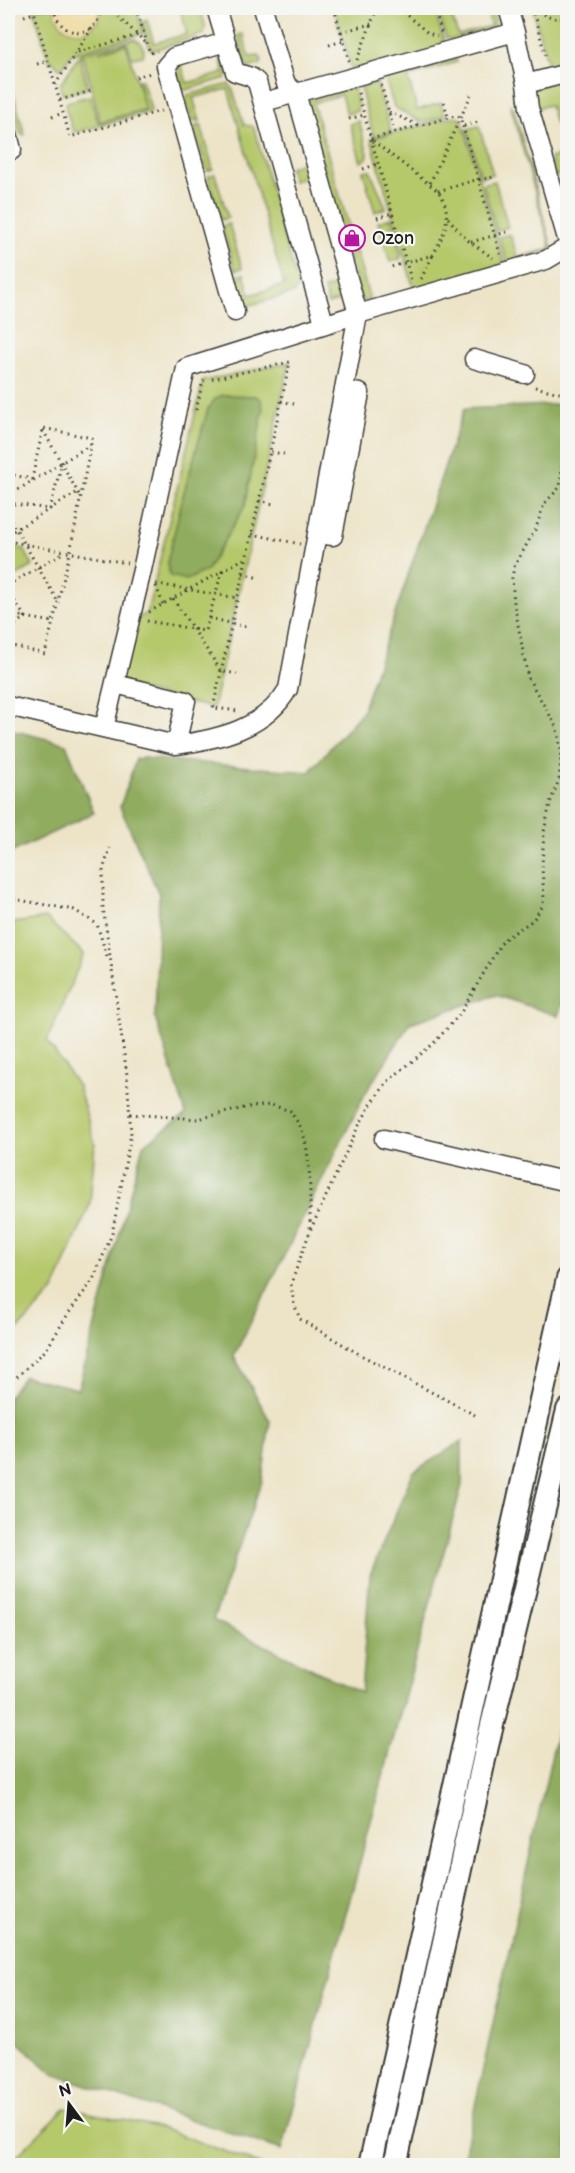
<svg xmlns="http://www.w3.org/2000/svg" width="575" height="2173" font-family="'Balsamiq Sans',sans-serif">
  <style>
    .green { fill: #b5c86b; stroke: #687244; stroke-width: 1.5 }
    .forest { fill: #90ac5f; stroke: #56643e; stroke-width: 1.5 }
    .sand { fill: #eeda9e; stroke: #857b5d; stroke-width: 1.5 }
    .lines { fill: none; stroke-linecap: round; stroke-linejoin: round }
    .minor-casing { stroke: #3b3a36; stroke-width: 21 }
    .major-casing { stroke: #3b3a36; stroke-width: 26 }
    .path { stroke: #3b3a36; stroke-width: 3; stroke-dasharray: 1.5 4.5; stroke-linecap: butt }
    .minor { stroke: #fff; stroke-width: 18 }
    .major { stroke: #fff; stroke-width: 22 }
    .labels { text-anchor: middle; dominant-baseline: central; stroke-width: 4.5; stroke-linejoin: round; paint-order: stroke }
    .poi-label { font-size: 18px; fill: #1c1c1c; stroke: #f6f6f2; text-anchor: start }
  </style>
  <rect width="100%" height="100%" fill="#f6f6f2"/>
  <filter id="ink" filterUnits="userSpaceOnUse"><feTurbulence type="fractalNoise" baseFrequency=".0167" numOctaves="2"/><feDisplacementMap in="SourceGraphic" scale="12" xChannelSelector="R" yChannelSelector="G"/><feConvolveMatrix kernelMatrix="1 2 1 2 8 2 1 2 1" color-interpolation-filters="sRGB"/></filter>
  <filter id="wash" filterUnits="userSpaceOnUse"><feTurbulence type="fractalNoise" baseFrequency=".008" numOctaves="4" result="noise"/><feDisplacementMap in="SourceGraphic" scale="24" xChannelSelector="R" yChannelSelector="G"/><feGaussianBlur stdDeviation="1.35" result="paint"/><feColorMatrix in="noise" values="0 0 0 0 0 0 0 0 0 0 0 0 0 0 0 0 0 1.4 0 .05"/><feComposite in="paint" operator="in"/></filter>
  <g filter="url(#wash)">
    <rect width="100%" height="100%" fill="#ede4c8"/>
    <path class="green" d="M 33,8 L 136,8 L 144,33 L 72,54 L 62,68 L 59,68 L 52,60 L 49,61 Z
      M 180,8 L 200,8 L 205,25 L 204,34 L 154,50 L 150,49 L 142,22 L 147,20 L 154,43 L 187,34 Z
      M 334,8 L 434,8 L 447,52 L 354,78 Z
      M 486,8 L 492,8 L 495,20 L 494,28 L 452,40 L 446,38 L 439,14 L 450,11 L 458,35 L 491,26 Z
      M 532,8 L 567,8 L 567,66 L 550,71 Z
      M 243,34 L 249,57 L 259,56 L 262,60 L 261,64 L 247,68 L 238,35 Z
      M 134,39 C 141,42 146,49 143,56 L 132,58 L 127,43 L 99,52 L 126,44 L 145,109 L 100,122 L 83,56 L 80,57 L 88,88 L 65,95 L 62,93 L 60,85 L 80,54 Z
      M 219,52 L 222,52 L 228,74 L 226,78 L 186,90 L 182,89 L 176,67 L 181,63 L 187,83 L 224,73 Z
      M 456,58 L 457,62 L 408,77 L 417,110 L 441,103 L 445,116 L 421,122 L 394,107 L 385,78 Z
      M 8,74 L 25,135 L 20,134 L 8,87 Z
      M 556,78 L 559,88 L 567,85 L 567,121 L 555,124 L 550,105 L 536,108 L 531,89 Z
      M 138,80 L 142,80 L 151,109 L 150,112 L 77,132 L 73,131 L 65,106 L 67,102 L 90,96 L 98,122 L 100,123 L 145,110 Z
      M 377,83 L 391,132 L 374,137 L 360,87 Z
      M 229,84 L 233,90 L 244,125 L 252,126 L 254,128 L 298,287 L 294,293 L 247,306 L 237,276 L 244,274 L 250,295 L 284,285 L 228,89 L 193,98 L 200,121 L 192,120 L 186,100 L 188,95 Z
      M 350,88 L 354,89 L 358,105 L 357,111 L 347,114 L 341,95 L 313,103 L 370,300 L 362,301 L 305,101 Z
      M 510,104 L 514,109 L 552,248 L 552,250 L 507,263 L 499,237 L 510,234 L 518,258 L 551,248 Z
      M 455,116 L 462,120 L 506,271 L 416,297 L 371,139 Z
      M 359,121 L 368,154 L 367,158 L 361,162 L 350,124 Z
      M 201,125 L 213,169 L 207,171 L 194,127 Z
      M 479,126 L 493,174 L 481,177 L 467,129 Z
      M 567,141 L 567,185 L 564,174 L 555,176 L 550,158 L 564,154 L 561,143 Z
      M 313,160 L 317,174 L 293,181 L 289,167 Z
      M 370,170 L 385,205 L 386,208 L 375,212 L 363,171 Z
      M 215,174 L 228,218 L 221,220 L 208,176 Z
      M 495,181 L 508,227 L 497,231 L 483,184 Z
      M 391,218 L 401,255 L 400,259 L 390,262 L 378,222 Z
      M 229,224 L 242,268 L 235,270 L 222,226 Z
      M 348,282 L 352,297 L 328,304 L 324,289 Z
      M 290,362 L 213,708 L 115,684 L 137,619 L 147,613 L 203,381 Z
      M 8,546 L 24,549 L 33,566 L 8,581 Z
      M 46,918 L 84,954 L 47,1041 L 78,1086 L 95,1143 L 90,1204 L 54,1290 L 8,1340 L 8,924 Z
      M 65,2108 L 158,2127 L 262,2165 L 8,2165 Z"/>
    <path class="forest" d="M 223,395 L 256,396 L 261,400 L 263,410 L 245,506 L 207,570 L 187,580 L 170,576 L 167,563 L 184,492 L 208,409 L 215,399 Z
      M 567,404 L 568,984 L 558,1016 L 496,995 L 410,1023 L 366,1092 L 234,1356 L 270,1421 L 262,1481 L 213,1620 L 361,1693 L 370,1575 L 413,1472 L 462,1441 L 462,1485 L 282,2150 L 53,2074 L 8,2032 L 8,1397 L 24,1376 L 78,1389 L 143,1145 L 186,1114 L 155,1017 L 159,894 L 120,807 L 136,759 L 143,758 L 309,772 L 362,712 L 464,409 Z
      M 8,729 L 66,744 L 94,813 L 8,854 Z
      M 567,1685 L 567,2165 L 462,2165 Z"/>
    <path class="sand" d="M 54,8 L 101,8 C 99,40 58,40 54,8 Z"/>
  </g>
  <g filter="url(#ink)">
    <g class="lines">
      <defs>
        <path id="minor" d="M 216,8 L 235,72 L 251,77 L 257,82 L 324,323
          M 515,32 L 526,84
          M 226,42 L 174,57 L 166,66 L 235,312
          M 568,73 L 526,84 L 529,108 L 568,242
          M 264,102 L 515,32 L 508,8
          M 8,134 L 12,150
          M 474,359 L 525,374
          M 317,534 L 333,536 L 360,393 L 344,390
          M 115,684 L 186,701 L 176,745
          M 8,706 L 176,745 C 218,739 265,729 288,689 L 358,314 L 546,260 L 568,247
          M 104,728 L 142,570 L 186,368 L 358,314 L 296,93 L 286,84 L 263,8
          M 384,1139 L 568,1182"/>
        <path id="major" d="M 370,2166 L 568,1279
          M 395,2166 L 487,1746 L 568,1410"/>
      </defs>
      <use href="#minor" class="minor-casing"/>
      <use href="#major" class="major-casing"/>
      <path class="path" d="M 33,8 L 70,137 L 161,111
        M 54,8 C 58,40 99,40 101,8
        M 109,8 L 145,42
        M 136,8 L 150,53 L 157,51
        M 334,8 L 349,61
        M 398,8 L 428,33 L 437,36
        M 434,8 L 442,35
        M 532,8 L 547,60
        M 533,8 C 544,17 554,20 568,18
        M 436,12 L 450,8
        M 24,16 L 34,13
        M 341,32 L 371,24
        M 329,45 L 343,41
        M 78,52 L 138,35
        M 357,60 L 377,8
        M 37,64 L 49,61
        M 136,77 L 151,73
        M 55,85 L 92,28
        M 381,85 L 395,133
        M 8,92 L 15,119
        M 358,93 L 412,283
        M 60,100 L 91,91
        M 444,102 L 448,117
        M 389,112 L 418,125
        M 52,117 L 63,113
        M 349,119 L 364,115
        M 464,126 L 478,122
        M 371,139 L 455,116 L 460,117 L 501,257
        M 373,141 L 438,191 C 454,213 445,233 433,255 L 391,267
        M 363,169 L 378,164
        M 479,180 L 494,177
        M 430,183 L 471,95
        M 438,191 L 479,179
        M 377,218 L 392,213
        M 448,218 L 466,239 L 493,258
        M 471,242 L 510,231
        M 421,279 L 433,255
        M 212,379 L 290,362 L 213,708 L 239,711
        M 535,387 L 568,395
        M 281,401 L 294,404
        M 196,410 L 203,381 L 205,380
        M 43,430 L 81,498
        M 271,452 L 284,454
        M 8,474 L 32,479 L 43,428 L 92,438 L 70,553 L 45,654 L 8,645
        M 8,496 L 90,445
        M 259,501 L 273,504
        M 8,503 L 50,509 L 62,462
        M 8,515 L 58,602
        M 8,534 L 78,492
        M 252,534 L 300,544
        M 8,541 L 127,563
        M 243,573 L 258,578
        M 156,584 L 237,598
        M 8,585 L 63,553
        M 156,586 L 163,604
        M 8,591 L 25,617 L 8,630
        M 173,599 L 221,671 L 237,674
        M 149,612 L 245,558
        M 8,614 L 53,622
        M 209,618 L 247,627
        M 147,621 L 205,631 L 222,571
        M 8,898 L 74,910 L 97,924 L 108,960
        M 130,1114 L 198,1119 L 249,1107 L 272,1105 L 290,1111 C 293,1116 297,1121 300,1126 C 312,1150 310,1202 310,1229
        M 8,1385 L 46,1350 L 68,1314 L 93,1280 L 112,1234 L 131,1134 L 127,1075 L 103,907 L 103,870 L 110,848
        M 475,1415 L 359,1354 L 300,1319 L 294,1304 L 291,1284 L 310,1231 L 357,1129 L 370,1106 L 387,1082 L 433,1044 L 460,1014 L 500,945 L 506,938 L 533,920 L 542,907 L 544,898 L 542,867 L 544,832 L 550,803 L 559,780 L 561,758 L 559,737 L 555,724 L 528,678 L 514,603 L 512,578 L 514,567 L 536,528 L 544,504 L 560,487 L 563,458 L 568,449"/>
      <use href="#minor" class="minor"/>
      <use href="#major" class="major"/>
    </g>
  </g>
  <defs>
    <symbol id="shop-ring" viewBox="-11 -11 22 22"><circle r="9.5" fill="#f6f6f2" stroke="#b5179e" stroke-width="1.5"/><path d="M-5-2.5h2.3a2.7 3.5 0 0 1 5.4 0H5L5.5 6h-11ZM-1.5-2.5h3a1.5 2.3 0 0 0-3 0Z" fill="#b5179e"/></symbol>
  </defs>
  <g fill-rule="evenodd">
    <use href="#shop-ring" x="337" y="223" width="30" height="30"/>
  </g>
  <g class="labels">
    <g class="poi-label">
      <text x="372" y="238">Ozon</text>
    </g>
  </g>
  <rect width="575" height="2173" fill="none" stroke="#f6f6f2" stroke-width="30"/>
  <g transform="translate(69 2104) rotate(344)" stroke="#f6f6f2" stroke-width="4.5" paint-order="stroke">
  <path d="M0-4.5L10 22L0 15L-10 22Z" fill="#1c1c1c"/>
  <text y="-9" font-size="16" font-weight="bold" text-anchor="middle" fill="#1c1c1c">N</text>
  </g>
</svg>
